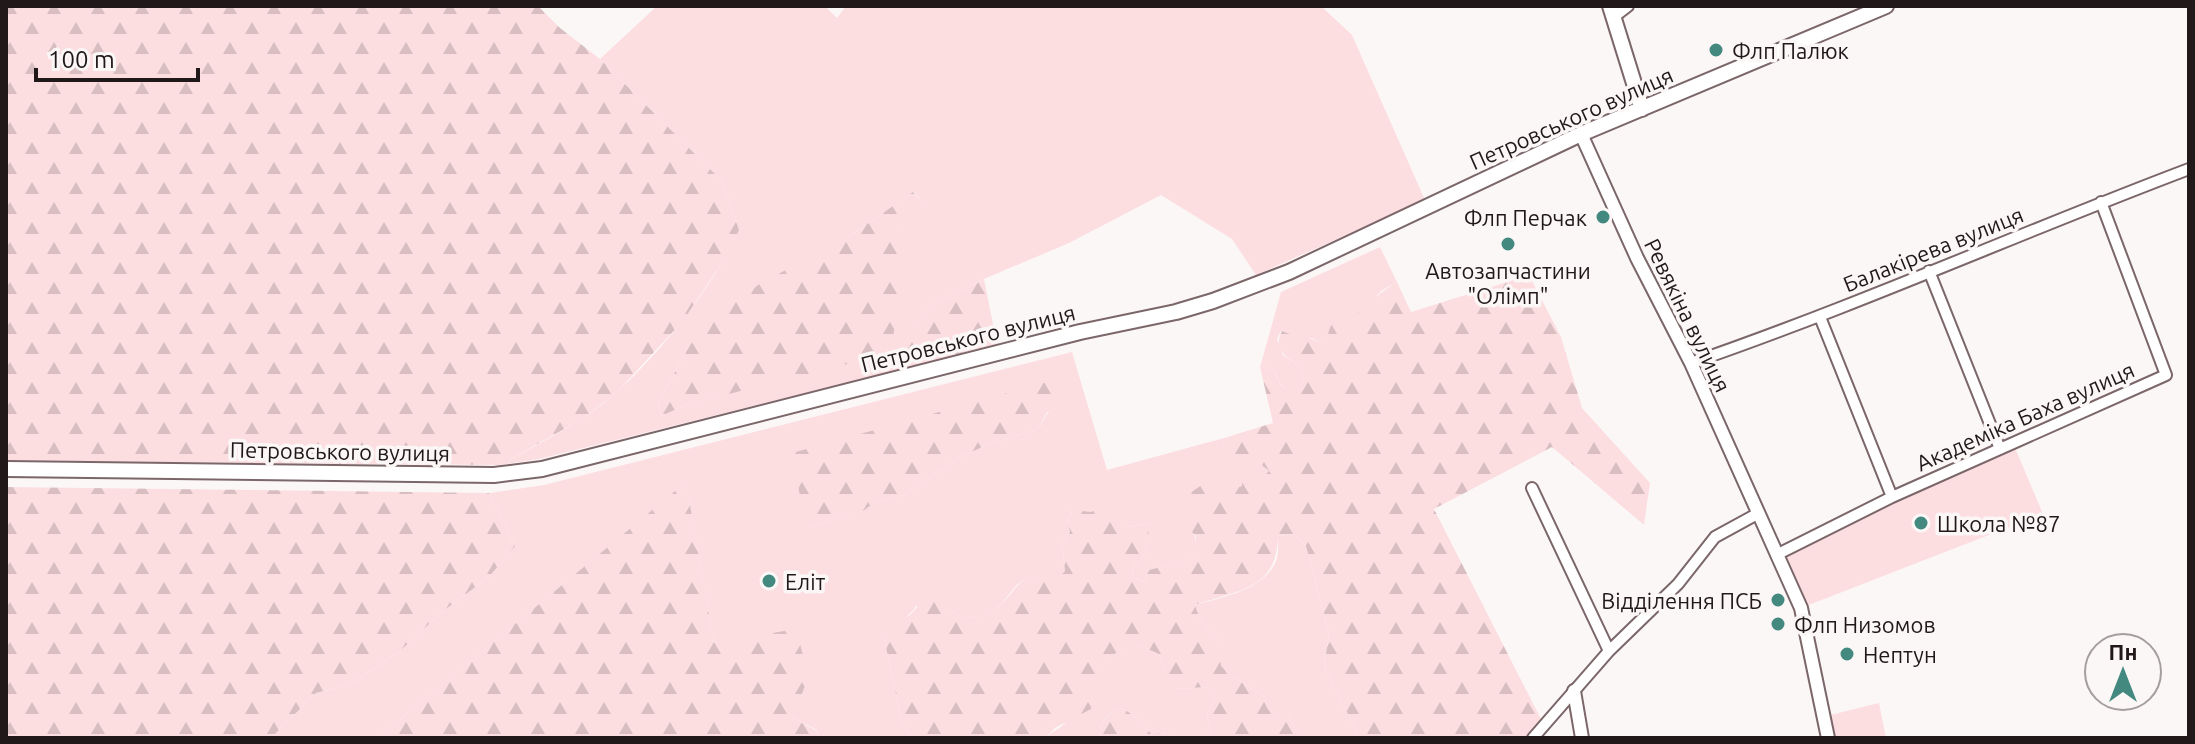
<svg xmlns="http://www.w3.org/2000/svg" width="2195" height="744" font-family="Ubuntu,sans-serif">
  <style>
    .green { fill: #fcdee1; fill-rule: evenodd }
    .forest { fill: url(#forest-firs) }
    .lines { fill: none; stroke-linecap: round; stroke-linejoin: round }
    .minor-casing { stroke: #7b6669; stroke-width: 14 }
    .tertiary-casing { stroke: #7b6669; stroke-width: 16 }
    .secondary-casing { stroke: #7b6669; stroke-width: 18 }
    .minor { stroke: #fff; stroke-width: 10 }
    .tertiary { stroke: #fff; stroke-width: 12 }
    .secondary { stroke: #fff; stroke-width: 14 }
    .poi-dot { fill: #448980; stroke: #fcf7f7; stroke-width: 3 }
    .labels { text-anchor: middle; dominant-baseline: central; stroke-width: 7; stroke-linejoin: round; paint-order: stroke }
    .poi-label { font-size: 22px; fill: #201819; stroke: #fcf7f7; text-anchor: start }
    .street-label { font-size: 22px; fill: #201819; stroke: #fcf7f7 }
  </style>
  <defs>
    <pattern id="forest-firs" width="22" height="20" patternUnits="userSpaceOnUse" patternTransform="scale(2)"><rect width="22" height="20" fill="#fcdee1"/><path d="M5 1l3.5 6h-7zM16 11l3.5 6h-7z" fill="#d8bec0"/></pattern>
  </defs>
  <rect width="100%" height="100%" fill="#fcf7f7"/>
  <path class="green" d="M 657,6 L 825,6 L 837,18 L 846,6 L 1321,6 L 1352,35 L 1425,200 L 1256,275 L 1232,239 L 1161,195 L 1069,243 L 984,279 L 931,305 L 904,339 L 910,367 L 539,459 L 500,465 C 527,450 554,436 580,420 C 640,382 709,295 739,230 L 723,182 L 600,59 ZM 914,192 L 928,209 L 893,232 L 779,380 L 686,405 L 661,416 L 658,404 L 689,346 Z
    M 1380,247 L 1397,282 L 1381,291 L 1357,318 L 1321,343 L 1312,338 L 1304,339 L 1281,331 L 1277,339 L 1283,355 L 1301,367 L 1304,378 L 1300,391 C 1280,392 1281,384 1273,369 L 1260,367 L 1281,292 Z
    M 1072,352 L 1107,470 L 1224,438 L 1223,455 L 1259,463 L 1269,471 L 1259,482 L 1232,490 L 1220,490 L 1191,510 C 1194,526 1194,542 1200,557 L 1149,570 L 1143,582 L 1132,575 L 1135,565 L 1145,554 L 1149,523 C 1139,525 1127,529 1116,526 C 1097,520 1096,513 1072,511 L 1067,520 L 1070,532 L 1062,545 L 1065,571 L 1055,582 C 1008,568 1017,600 987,614 C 980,617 970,617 962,618 L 949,609 L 916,606 C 906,622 896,618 884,638 L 902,723 L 912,738 L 819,738 L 817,730 L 793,718 L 796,707 L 714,644 L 686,483 L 378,738 L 271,738 L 316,693 L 349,685 L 400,651 L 442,612 L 489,577 L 515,546 L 489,493 L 544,485 ZM 1049,411 L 1038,429 L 987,445 L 960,457 L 904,495 L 875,502 L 862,511 L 806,528 Z
    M 2013,443 L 2043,514 L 1801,608 L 1778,554 Z
    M 1293,534 L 1306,546 L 1329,634 L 1324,667 L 1360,738 L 1300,738 L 1288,716 L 1277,716 L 1267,708 L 1265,697 L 1233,677 L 1221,666 L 1221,641 C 1206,632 1200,621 1195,605 C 1222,597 1264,590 1276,561 C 1279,553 1278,544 1278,536 Z
    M 1127,645 L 1138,645 L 1159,654 L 1164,670 L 1176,689 L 1207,687 L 1215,698 L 1207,715 L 1211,732 L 1203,738 L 1174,738 L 1170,733 L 1151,734 L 1142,722 L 1123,708 C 1106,713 1101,720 1099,738 L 1045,738 C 1052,731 1064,727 1069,719 C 1088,694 1097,660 1127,645 Z
    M 1879,703 L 1886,738 L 1828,738 L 1822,717 Z"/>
  <path class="forest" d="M 6,6 L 538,6 L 560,28 L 600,59 L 723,182 L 739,230 L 729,252 L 683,321 L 617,392 L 582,419 L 500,465 L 6,461 Z
    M 913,192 L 929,209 L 894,232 L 907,258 L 890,353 L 686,405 L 661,416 L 658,404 L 689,346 L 717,316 L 758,285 L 853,234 Z
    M 1529,275 L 1561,337 L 1582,408 L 1650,483 L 1644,525 L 1552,447 L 1434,509 L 1545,727 L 1533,738 L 1360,738 L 1324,667 L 1329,634 L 1306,546 L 1293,534 L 1278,536 C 1277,591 1237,590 1195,605 C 1200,621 1206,632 1221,641 L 1221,666 L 1233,677 L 1265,697 L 1267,708 L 1277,716 L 1288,716 L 1300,738 L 1203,738 L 1211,732 L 1207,715 L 1215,698 L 1207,687 L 1176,689 L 1163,686 L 1164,670 L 1159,654 L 1138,645 L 1121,648 L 1103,665 L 1097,698 L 1091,709 L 1055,728 L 1045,738 L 912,738 L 902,723 L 884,638 L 893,623 L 910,615 L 925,598 L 943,597 L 949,609 L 962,618 C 975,617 987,616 998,607 C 1021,587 1017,571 1055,581 L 1065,571 L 1062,545 L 1070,532 L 1067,520 L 1073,510 L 1091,512 L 1100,508 L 1114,515 L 1117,526 L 1130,527 L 1150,523 L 1145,554 L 1135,565 L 1132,575 L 1143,582 L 1149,570 L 1199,557 L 1195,543 L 1196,536 L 1190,530 L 1188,517 L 1191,510 L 1183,505 L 1183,498 L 1206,482 C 1220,490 1228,492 1242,486 L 1243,473 L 1259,481 L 1269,471 L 1259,463 C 1244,465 1235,463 1222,454 L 1224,438 L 1273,423 L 1260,367 L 1273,369 C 1281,385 1280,392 1300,390 L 1304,378 L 1301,367 C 1287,357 1272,350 1282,331 C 1295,337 1309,336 1321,343 L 1328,336 C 1329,324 1336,320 1345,314 L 1357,317 L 1360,305 C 1375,300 1383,290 1397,282 L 1411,312 Z
    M 984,279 L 997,344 L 910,367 L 903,339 L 931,305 Z
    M 1061,378 L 1056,396 L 1038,429 L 987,445 L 960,457 L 904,495 L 875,502 L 863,511 L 806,528 L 792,453 Z
    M 686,482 L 714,643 L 796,629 L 805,663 L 806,683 L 793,718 L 817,731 L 819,738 L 378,738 Z
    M 6,487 L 489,493 L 515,546 L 489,577 L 442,612 L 400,651 L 349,685 L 316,693 L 271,738 L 6,738 Z
    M 1123,708 L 1142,722 L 1151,734 L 1171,733 L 1174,738 L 1099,738 C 1101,721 1106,713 1123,708 Z"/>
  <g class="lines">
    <defs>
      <path id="minor" d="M 1615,16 L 1628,6
        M 1929,271 L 2000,449
        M 1820,317 L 1892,497
        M 1691,363 C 1859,305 2022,232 2189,169
        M 1532,488 L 1609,651
        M 1778,554 L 1892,497 L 2166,375 L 2101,202
        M 1533,738 L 1609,651 L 1678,584 L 1715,537 L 1757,514"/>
      <path id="tertiary" d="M 1581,134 L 1637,258 L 1691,363 L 1801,608 L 1828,738
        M 1574,691 L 1582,738"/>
      <path id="secondary" d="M 1610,6 L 1642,109
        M 6,469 L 494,475 L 542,469 L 1080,332 L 1176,312 L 1213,301 L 1289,272 L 1581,134 L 1886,6"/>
    </defs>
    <use href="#minor" class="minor-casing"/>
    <use href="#tertiary" class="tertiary-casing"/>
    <use href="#secondary" class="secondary-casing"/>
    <use href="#minor" class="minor"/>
    <use href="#tertiary" class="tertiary"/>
    <use href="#secondary" class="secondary"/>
  </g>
  <g class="poi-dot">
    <circle cx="1716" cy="50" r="8"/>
    <circle cx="1603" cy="217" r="8"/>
    <circle cx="1508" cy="244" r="8"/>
    <circle cx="1921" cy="523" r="8"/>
    <circle cx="769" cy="581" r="8"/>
    <circle cx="1778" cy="600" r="8"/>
    <circle cx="1778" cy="624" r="8"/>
    <circle cx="1847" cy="654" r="8"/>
  </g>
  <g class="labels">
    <g class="poi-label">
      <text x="1732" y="50">Флп Палюк</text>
      <text x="1587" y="217" text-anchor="end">Флп Перчак</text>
      <text x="1508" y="270" text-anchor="middle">Автозапчастини<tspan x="1508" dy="25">"Олімп"</tspan></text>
      <text x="1937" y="523">Школа №87</text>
      <text x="785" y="581">Еліт</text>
      <text x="1762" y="600" text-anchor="end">Відділення ПСБ</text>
      <text x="1794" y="624">Флп Низомов</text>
      <text x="1863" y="654">Нептун</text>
    </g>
    <g class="street-label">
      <text transform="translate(1571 118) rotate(-24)">Петровського вулиця</text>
      <text transform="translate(1933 249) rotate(-22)">Балакірева вулиця</text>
      <text transform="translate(1688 315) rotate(64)">Ревякіна вулиця</text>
      <text transform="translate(968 338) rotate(-14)">Петровського вулиця</text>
      <text transform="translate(2025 416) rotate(-24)">Академіка Баха вулиця</text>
      <text transform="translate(340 451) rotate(1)">Петровського вулиця</text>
    </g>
  </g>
  <rect width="2195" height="744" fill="none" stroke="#201819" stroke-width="16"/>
  <g transform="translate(2123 672)"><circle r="38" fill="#fcf7f7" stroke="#a49e9e" stroke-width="2"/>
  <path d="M0-6L14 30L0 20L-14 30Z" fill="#448980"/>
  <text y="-12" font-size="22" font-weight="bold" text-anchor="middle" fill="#201819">Пн</text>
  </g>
  <path d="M36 68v12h162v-12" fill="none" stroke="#201819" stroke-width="4"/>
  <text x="48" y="68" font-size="24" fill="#201819" stroke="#fcf7f7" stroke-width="6" paint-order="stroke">100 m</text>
</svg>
